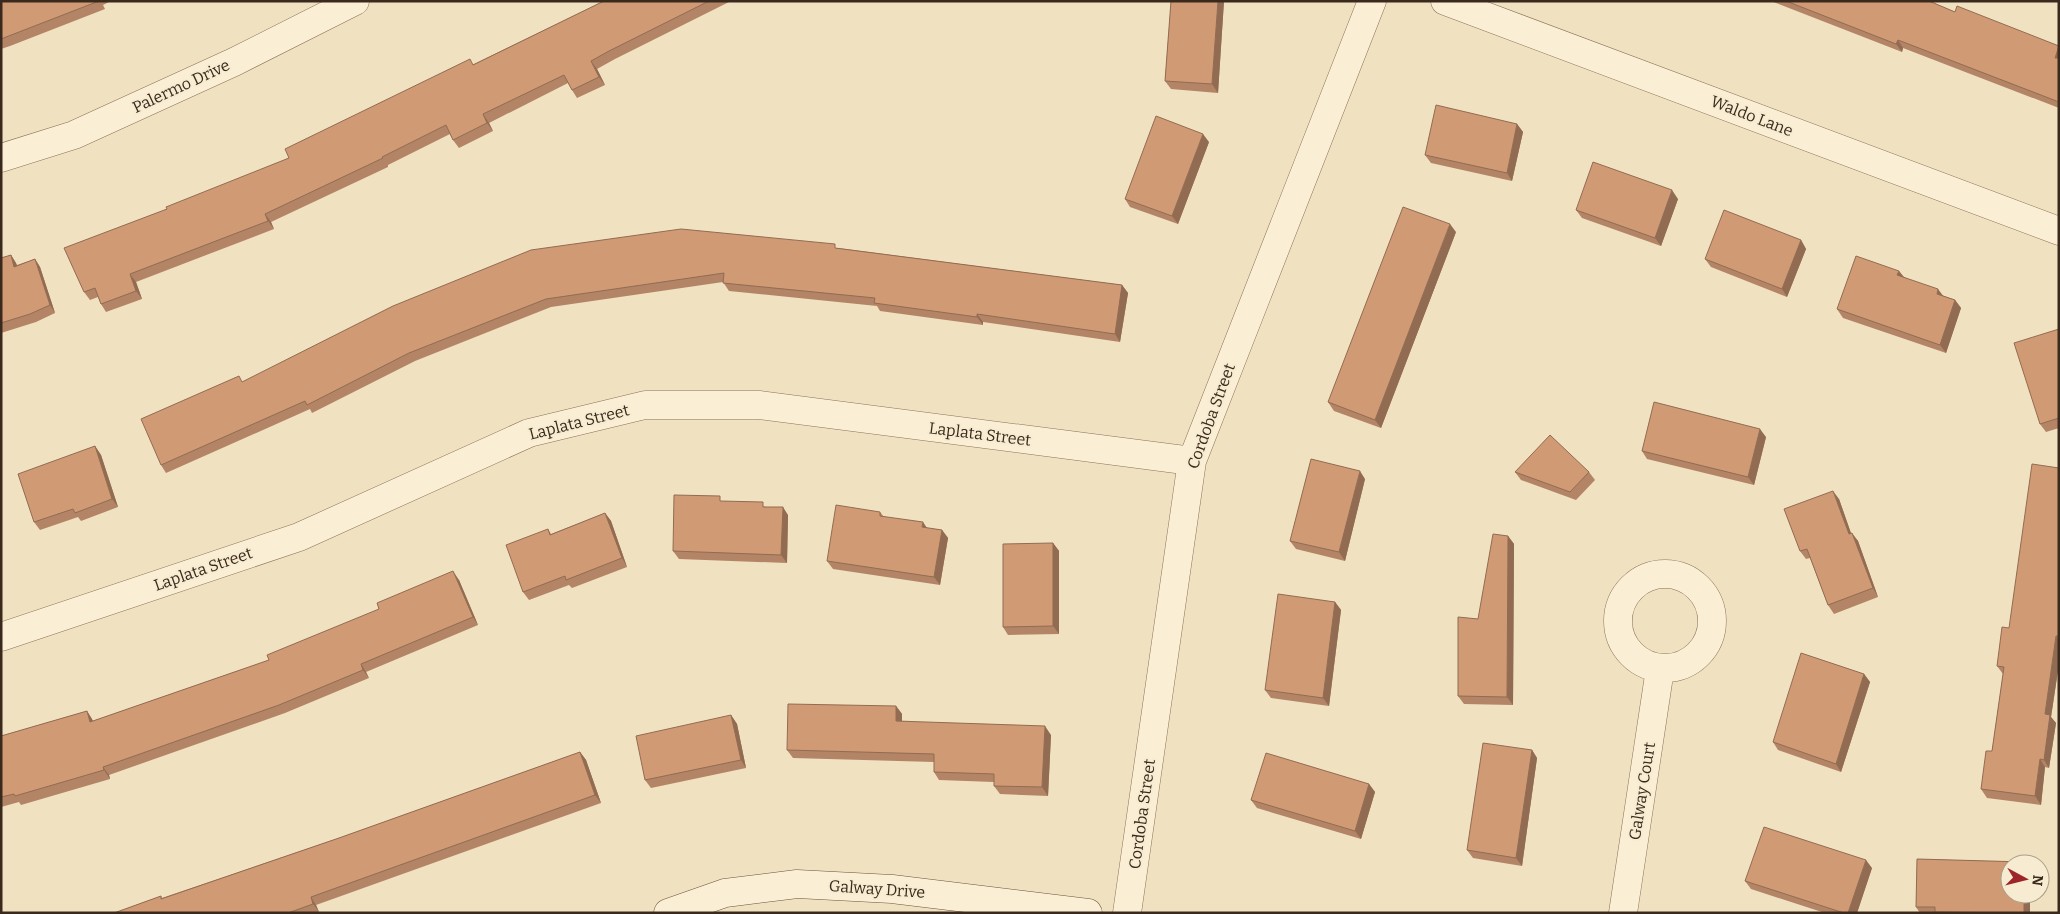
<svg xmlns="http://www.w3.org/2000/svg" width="2060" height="914" font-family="Bitter,serif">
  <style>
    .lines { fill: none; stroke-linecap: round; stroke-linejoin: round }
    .street-casing { stroke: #8b7258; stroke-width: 29 }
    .secondary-casing { stroke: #6d533b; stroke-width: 29 }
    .street { stroke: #faefd5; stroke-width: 28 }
    .secondary { stroke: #faefd5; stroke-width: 28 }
    .wall { fill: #b38465 }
    .shaded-wall { fill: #926c52 }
    .building { fill: #d09a75; stroke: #926c52 }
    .labels { text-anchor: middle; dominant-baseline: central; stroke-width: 4; stroke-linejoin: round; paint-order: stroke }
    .street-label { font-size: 16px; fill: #3a2a1d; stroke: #f7ecd1 }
  </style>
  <rect width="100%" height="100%" fill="#f0e1c1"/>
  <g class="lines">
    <defs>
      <path id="street" d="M 1445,1 L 2059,231
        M 1,158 L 74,135 L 234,62 L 355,1
        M1618 621a47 47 0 1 1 94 0a47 47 0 1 1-94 0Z
        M 1,637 L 299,537 L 529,433 L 645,405 L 759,405 L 1192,461
        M 1127,913 L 1192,461 L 1372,1
        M 1623,913 L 1660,669"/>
      <path id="secondary" d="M 668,913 L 725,893 L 797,884 L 892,889 L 1088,913"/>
    </defs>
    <use href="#street" class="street-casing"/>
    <use href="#secondary" class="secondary-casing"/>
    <use href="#street" class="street"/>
    <use href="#secondary" class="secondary"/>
  </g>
  <path class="wall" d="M 1,1 L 111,1 L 103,5 L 105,9 L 10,46 L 1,49 Z
    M 604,1 L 731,1 L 615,59 L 597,69 L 605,85 L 577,98 L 572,90 L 568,83 L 489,123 L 493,131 L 459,148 L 453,140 L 450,134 L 388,165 L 388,167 L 271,222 L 274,229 L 136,282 L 142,299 L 106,312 L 101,304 L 98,297 L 90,300 L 84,292 L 167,209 L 289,158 L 474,64 Z
    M 1171,1 L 1224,1 L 1218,93 L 1171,89 L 1165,81 Z
    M 1771,1 L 1929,1 L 1955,12 L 2059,46 L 2059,108 L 1903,48 L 1902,52 Z
    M 1517,124 L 1523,132 L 1512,181 L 1431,163 L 1425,155 Z
    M 1209,142 L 1178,224 L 1130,207 L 1125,199 Z
    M 1678,199 L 1661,246 L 1582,218 L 1576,210 Z
    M 1456,232 L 1381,428 L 1334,411 L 1328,402 Z
    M 1801,240 L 1806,249 L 1787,297 L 1711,267 L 1705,259 Z
    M 838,248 L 1122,285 L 1128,293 L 1120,342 L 983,322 L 983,325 L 880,311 L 877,306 L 729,291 L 723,282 L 551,307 L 415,361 L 312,413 L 310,409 L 166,473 L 161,465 L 244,382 L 393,306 Z
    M 11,255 L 17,265 L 35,259 L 40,267 L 55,313 L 36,322 L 1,333 L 1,258 Z
    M 1899,271 L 1904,277 L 1944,296 L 1955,300 L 1961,308 L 1946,353 L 1843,318 L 1837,309 Z
    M 2059,329 L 2059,428 L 2046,432 L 2040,424 Z
    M 1766,437 L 1754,485 L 1647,459 L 1642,451 Z
    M 95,446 L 101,455 L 118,507 L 81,521 L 78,517 L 40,530 L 34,522 Z
    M 2059,468 L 2059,664 L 2051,717 L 2056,723 L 2049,768 L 2045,767 L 2041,805 L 1987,798 L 1981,789 L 1992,751 L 2003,674 L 1997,666 Z
    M 1515,472 L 1589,472 L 1595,480 L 1576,500 L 1521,480 Z
    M 1365,479 L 1345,561 L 1296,549 L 1290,541 Z
    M 1839,499 L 1851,533 L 1858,541 L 1878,597 L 1834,614 L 1828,605 L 1810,558 L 1806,559 L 1800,551 Z
    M 724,501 L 767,507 L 788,515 L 787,563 L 679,559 L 673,551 Z
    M 880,512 L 884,517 L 927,528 L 942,530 L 948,538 L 940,585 L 833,569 L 827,561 Z
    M 605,513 L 611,521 L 627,567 L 572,588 L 569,585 L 529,600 L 523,592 L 548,529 L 551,534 Z
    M 1508,536 L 1514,544 L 1513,705 L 1464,704 L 1458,696 L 1478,619 Z
    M 1053,543 L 1059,551 L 1059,634 L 1008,635 L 1003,627 Z
    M 459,580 L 478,625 L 366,672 L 369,678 L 285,713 L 109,775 L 110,779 L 21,805 L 19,802 L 1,807 L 1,736 L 87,711 L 93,721 L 269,660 Z
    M 1335,602 L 1341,610 L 1329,706 L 1271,698 L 1265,690 Z
    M 1864,674 L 1870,682 L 1841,772 L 1778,750 L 1773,742 Z
    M 896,706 L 902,714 L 902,721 L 1051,735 L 1048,796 L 1000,794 L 994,786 L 994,782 L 939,780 L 934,772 L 934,762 L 793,758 L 787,750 Z
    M 731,715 L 737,724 L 746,768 L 651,788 L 645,780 Z
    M 1532,750 L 1537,758 L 1522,866 L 1473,858 L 1467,850 Z
    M 580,752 L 586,760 L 601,803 L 316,905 L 319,912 L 114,913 L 161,896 L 162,898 L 339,838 Z
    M 1369,784 L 1375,792 L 1361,839 L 1257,808 L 1251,800 Z
    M 1917,859 L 2025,862 L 2026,864 L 2010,864 L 2010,894 L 2030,894 L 2030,913 L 1920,913 L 1916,907 Z
    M 1872,868 L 1857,913 L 1825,913 L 1751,889 L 1745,881 Z"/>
  <path class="shaded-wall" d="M 1218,1 L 1224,1 L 1218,93 L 1212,84 Z
    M 1898,40 L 1903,48 L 1902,52 L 1896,44 Z
    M 2059,47 L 2059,63 L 2055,58 Z
    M 591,61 L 597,69 L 605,85 L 599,77 Z
    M 483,114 L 489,123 L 493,131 L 487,123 Z
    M 1517,124 L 1523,132 L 1512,181 L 1507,173 Z
    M 1203,134 L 1209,142 L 1178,224 L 1172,216 Z
    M 1672,190 L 1678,199 L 1661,246 L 1655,238 Z
    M 265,214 L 271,222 L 274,229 L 268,221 Z
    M 1450,224 L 1456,232 L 1381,428 L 1375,420 Z
    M 1801,240 L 1806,249 L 1787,297 L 1782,289 Z
    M 11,255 L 16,263 L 20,275 L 14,267 Z
    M 35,259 L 40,267 L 55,313 L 50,305 Z
    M 1899,271 L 1905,279 L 1897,275 Z
    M 130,274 L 136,282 L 142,299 L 136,291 Z
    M 1122,285 L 1128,293 L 1120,342 L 1115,334 Z
    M 1938,289 L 1944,297 L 1937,294 Z
    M 1955,300 L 1961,308 L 1946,353 L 1940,345 Z
    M 977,314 L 983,322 L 983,325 L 977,317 Z
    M 1760,429 L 1766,437 L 1754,485 L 1748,477 Z
    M 95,446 L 101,455 L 118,507 L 112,499 Z
    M 1360,471 L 1365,479 L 1345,561 L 1339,552 Z
    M 1833,491 L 1839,499 L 1854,542 L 1849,534 Z
    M 783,507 L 788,515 L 787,563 L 781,555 Z
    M 605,513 L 611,521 L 627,567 L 622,558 Z
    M 923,522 L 929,531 L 922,527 Z
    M 942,530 L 948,538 L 940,585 L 934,577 Z
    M 1852,533 L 1858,541 L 1878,597 L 1873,588 Z
    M 1508,536 L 1514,544 L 1513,705 L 1507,697 Z
    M 1053,543 L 1059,551 L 1059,634 L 1053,626 Z
    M 453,571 L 459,580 L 478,625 L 473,617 Z
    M 1335,602 L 1341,610 L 1329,706 L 1323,698 Z
    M 2056,636 L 2059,640 L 2059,664 L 2051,717 L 2056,723 L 2049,768 L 2044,760 L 2045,714 Z
    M 361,664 L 366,672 L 369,678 L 363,670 Z
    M 1864,674 L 1870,682 L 1841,772 L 1836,764 Z
    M 896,706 L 902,714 L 902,729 L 896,721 Z
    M 87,711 L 92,719 L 96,730 L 90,722 Z
    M 731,715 L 737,724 L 746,768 L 741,760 Z
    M 1045,726 L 1051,735 L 1048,796 L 1042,787 Z
    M 1532,750 L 1537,758 L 1522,866 L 1516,858 Z
    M 580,752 L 586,760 L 601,803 L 595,795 Z
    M 2040,759 L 2045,767 L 2041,805 L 2035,796 Z
    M 103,767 L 109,775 L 110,779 L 104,770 Z
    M 1369,784 L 1375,792 L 1361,839 L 1355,831 Z
    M 1866,860 L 1872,868 L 1857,913 L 1848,913 Z
    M 2024,894 L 2030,894 L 2030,913 L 2024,913 Z
    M 311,897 L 316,905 L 319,912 L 313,904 Z"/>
  <path class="building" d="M 1,1 L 99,1 L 1,39 Z
    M 604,1 L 709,1 L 609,51 L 591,61 L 599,77 L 572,90 L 564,75 L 483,114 L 487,123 L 453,140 L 446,125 L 382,157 L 383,158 L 265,214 L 268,221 L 130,274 L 136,291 L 101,304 L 95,288 L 84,292 L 64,248 L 167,209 L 166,207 L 289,158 L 285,149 L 470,59 L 473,65 Z
    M 1171,1 L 1218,1 L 1212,84 L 1165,81 Z
    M 1786,1 L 1929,1 L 1955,12 L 1957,6 L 2059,46 L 2055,58 L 2059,58 L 2059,102 L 1898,40 L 1896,44 Z
    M 1436,105 L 1517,124 L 1507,173 L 1425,155 Z
    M 1156,116 L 1203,134 L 1172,216 L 1125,199 Z
    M 1593,162 L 1672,190 L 1655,238 L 1576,210 Z
    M 1403,207 L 1450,224 L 1375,420 L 1328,402 Z
    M 1724,210 L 1801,240 L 1782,289 L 1705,259 Z
    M 681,229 L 835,244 L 835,248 L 1122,285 L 1115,334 L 977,314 L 977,317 L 874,303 L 875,298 L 723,283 L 724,273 L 546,299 L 409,353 L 307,405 L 305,401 L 161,465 L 141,419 L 239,376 L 242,382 L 393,306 L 531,250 Z
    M 11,255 L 14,267 L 35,259 L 50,305 L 30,314 L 1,323 L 1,258 Z
    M 1856,256 L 1899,271 L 1897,275 L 1938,289 L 1937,294 L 1955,300 L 1940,345 L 1837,309 Z
    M 2059,329 L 2059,418 L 2040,424 L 2014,343 Z
    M 1654,402 L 1760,429 L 1748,477 L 1642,451 Z
    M 1550,435 L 1589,472 L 1570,492 L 1515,472 Z
    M 95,446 L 112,499 L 75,513 L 73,509 L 34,522 L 18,474 Z
    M 1311,459 L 1360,471 L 1339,552 L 1290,541 Z
    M 2032,464 L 2059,468 L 2059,636 L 2056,636 L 2045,714 L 2050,715 L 2044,760 L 2040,759 L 2035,796 L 1981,789 L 1986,751 L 1992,751 L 2004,667 L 1997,666 L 2002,627 L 2009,628 Z
    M 1833,491 L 1849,534 L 1852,533 L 1873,588 L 1828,605 L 1807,549 L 1800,551 L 1784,509 Z
    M 674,495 L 720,496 L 720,501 L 763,502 L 763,507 L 783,507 L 781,555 L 673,551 Z
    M 836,505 L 880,512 L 880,516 L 923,522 L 922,527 L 942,530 L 934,577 L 827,561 Z
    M 605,513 L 622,558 L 566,580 L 565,576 L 523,592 L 506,545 L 548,529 L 550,535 Z
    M 1493,534 L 1508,536 L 1507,697 L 1458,696 L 1458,617 L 1478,619 Z
    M 1053,543 L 1053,626 L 1003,627 L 1003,544 Z
    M 453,571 L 473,617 L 361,664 L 363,670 L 279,705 L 103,767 L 104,770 L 15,796 L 14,794 L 1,797 L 1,736 L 87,711 L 90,722 L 269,660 L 267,655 L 379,609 L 377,603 Z
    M 1278,594 L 1335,602 L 1323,698 L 1265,690 Z
    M 1801,653 L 1864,674 L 1836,764 L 1773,742 Z
    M 788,704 L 896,706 L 896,721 L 1045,726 L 1042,787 L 994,786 L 994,774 L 934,772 L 934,754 L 787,750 Z
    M 731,715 L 741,760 L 645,780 L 636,736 Z
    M 1483,743 L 1532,750 L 1516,858 L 1467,850 Z
    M 580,752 L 595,795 L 311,897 L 313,904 L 288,913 L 114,913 L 161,896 L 161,899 L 339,838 Z
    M 1266,753 L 1369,784 L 1355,831 L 1251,800 Z
    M 1764,827 L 1866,860 L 1848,913 L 1844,913 L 1745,881 Z
    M 1917,859 L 2025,862 L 2024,864 L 2010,864 L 2010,894 L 2024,894 L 2024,913 L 1935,912 L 1935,907 L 1916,907 Z"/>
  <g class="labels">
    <g class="street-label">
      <text transform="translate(181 86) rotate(-25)">Palermo Drive</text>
      <text transform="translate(1752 116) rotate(21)">Waldo Lane</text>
      <text transform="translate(1211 416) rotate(-70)">Cordoba Street</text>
      <text transform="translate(579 422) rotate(-14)">Laplata Street</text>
      <text transform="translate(980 434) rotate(7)">Laplata Street</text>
      <text transform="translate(203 569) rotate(-19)">Laplata Street</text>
      <text transform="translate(1642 791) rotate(-81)">Galway Court</text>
      <text transform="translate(1142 814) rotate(-82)">Cordoba Street</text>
      <text transform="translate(877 889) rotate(4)">Galway Drive</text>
    </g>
  </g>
  <rect width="2060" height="914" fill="none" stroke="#3a2a1d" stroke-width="5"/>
  <g transform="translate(2025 879) rotate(97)"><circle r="24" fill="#f7ecd1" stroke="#ab9e89"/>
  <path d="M0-4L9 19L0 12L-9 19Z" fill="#9d2528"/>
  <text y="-8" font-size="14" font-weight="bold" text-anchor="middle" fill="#3a2a1d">N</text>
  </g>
</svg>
